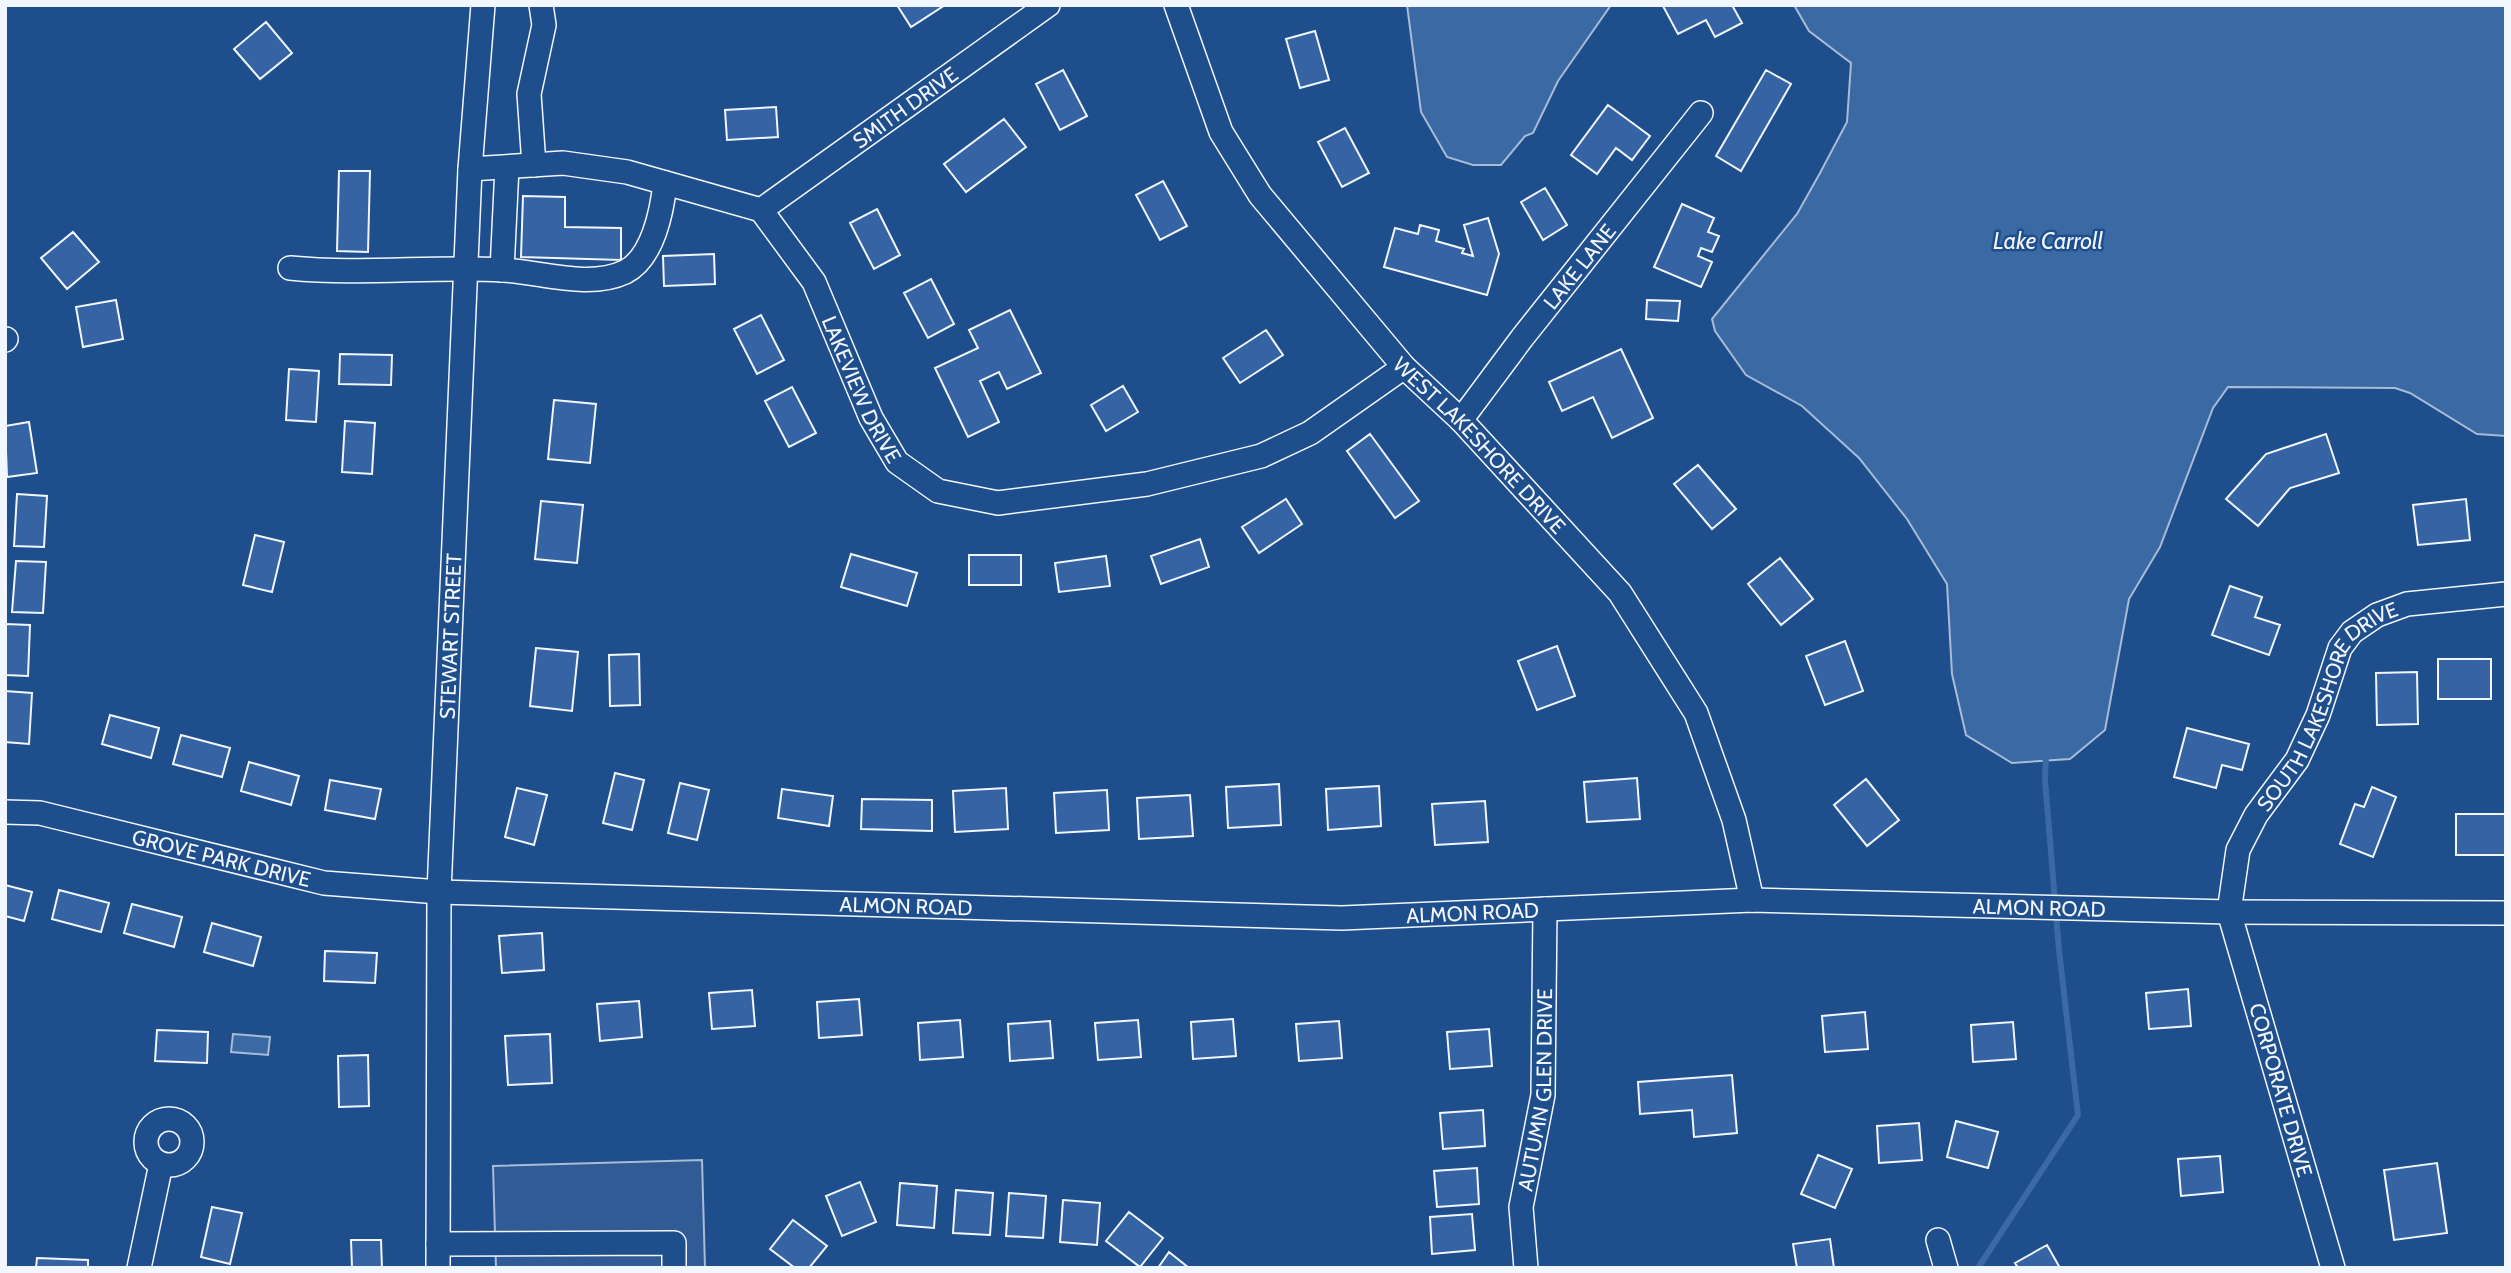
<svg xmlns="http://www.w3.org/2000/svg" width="2511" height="1273" font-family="Cabin,sans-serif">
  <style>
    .parking { fill: #305b95; stroke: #a8bbd7; stroke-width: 2 }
    .water { fill: #3b69a3; stroke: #a8bbd7; stroke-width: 2 }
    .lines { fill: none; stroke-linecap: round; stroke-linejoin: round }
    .stream { stroke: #3b69a3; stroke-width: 6 }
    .building { fill: #3563a3; stroke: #f2f6ff; stroke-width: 2 }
    .minor-casing { stroke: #f2f6ff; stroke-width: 26 }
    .minor { stroke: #1f4e8c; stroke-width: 23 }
    .labels { text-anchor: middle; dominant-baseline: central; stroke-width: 5; stroke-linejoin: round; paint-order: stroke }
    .street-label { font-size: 21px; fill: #f2f6ff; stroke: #1f4e8c }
    .water-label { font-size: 23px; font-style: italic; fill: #f2f6ff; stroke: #1f4e8c }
  </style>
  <rect width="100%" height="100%" fill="#1f4e8c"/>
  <path class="parking" d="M 702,1160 L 705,1268 L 496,1268 L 493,1166 Z"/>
  <path class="water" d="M 1407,5 L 1611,5 L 1558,81 L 1533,133 L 1525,136 L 1501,165 L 1473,165 L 1447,157 L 1421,112 Z
    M 1794,5 L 2506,5 L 2506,436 L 2477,434 L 2410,393 L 2395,388 L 2228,387 L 2213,408 L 2160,547 L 2129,599 L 2105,730 L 2070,759 L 2012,763 L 1966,735 L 1952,674 L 1947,584 L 1907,519 L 1859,458 L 1802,406 L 1746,375 L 1715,331 L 1712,319 L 1797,214 L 1820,173 L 1847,122 L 1851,63 L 1809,31 Z
    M 233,1034 L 270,1037 L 268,1055 L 231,1052 Z"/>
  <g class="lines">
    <path class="stream" d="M 1978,1268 L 2078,1115 L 2059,950 L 2045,780 L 2046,755"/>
  </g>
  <path class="building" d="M 897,5 L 945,5 L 911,27 Z
    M 1732,5 L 1742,23 L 1715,37 L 1706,20 L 1678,34 L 1663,6 Z
    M 266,22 L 292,53 L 260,79 L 234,49 Z
    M 1315,31 L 1329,80 L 1300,88 L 1286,39 Z
    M 1063,70 L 1087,116 L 1060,130 L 1036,84 Z
    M 1766,70 L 1791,84 L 1741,171 L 1716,156 Z
    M 1608,105 L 1650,136 L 1632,160 L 1616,148 L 1597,174 L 1571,155 Z
    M 776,107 L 778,137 L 727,140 L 725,110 Z
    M 1004,119 L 1026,147 L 966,192 L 944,164 Z
    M 1345,128 L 1369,173 L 1342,187 L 1318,142 Z
    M 339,171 L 370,171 L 368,252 L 337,251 Z
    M 1163,181 L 1187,226 L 1160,240 L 1136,195 Z
    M 1545,188 L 1567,225 L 1543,240 L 1521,202 Z
    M 523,196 L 565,197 L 565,227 L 621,228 L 621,260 L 521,257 Z
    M 1682,204 L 1714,218 L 1708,232 L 1719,236 L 1712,252 L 1701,248 L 1698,256 L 1712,262 L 1701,287 L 1654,267 Z
    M 877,209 L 900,255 L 874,269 L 850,223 Z
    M 1488,218 L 1499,254 L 1487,295 L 1384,267 L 1395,228 L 1418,234 L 1420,225 L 1439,230 L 1436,241 L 1464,249 L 1462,253 L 1473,256 L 1464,225 Z
    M 73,232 L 99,262 L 67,289 L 41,258 Z
    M 714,254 L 715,284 L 664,286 L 663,256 Z
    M 931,279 L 954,324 L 928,338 L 904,293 Z
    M 116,300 L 123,339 L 83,347 L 76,307 Z
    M 1647,300 L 1680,301 L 1678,321 L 1646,319 Z
    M 1010,310 L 1041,373 L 1007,389 L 999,372 L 980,381 L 999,422 L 968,437 L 935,368 L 978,348 L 969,330 Z
    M 761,315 L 784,360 L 757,374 L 734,329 Z
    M 1266,330 L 1283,355 L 1240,383 L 1223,358 Z
    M 1621,349 L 1653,418 L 1612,438 L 1593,397 L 1562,411 L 1549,382 Z
    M 340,354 L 392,355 L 391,385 L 339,384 Z
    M 289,369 L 319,371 L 316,422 L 286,420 Z
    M 1123,386 L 1138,412 L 1106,431 L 1091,405 Z
    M 792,387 L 816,433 L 789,447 L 765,401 Z
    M 554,400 L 596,404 L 590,463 L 548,459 Z
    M 345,421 L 375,423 L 372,474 L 342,472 Z
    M 29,422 L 37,473 L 7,477 L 5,426 Z
    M 1370,434 L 1419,501 L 1395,518 L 1347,451 Z
    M 2326,434 L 2339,473 L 2290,488 L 2258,526 L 2226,499 L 2266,454 Z
    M 1698,465 L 1736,509 L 1712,529 L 1674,484 Z
    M 17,494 L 47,496 L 44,547 L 14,546 Z
    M 1286,499 L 1302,524 L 1259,553 L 1242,527 Z
    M 2466,499 L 2470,540 L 2418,545 L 2413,505 Z
    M 541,501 L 583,505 L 577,563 L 535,559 Z
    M 255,535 L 284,542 L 272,592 L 243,585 Z
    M 1200,539 L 1209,567 L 1161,584 L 1151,556 Z
    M 851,554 L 917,573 L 907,606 L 841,587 Z
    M 969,555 L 1021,555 L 1021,585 L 969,585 Z
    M 1106,556 L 1110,586 L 1059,592 L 1055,563 Z
    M 1780,558 L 1813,599 L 1781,625 L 1748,584 Z
    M 16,561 L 46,562 L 43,613 L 12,612 Z
    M 2230,586 L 2262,597 L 2255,617 L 2280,625 L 2269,655 L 2212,635 Z
    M 5,624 L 30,625 L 28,676 L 5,675 Z
    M 1845,641 L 1863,691 L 1825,705 L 1806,656 Z
    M 1557,646 L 1575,696 L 1537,710 L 1518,661 Z
    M 536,648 L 578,652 L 572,711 L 530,706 Z
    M 639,654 L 640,705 L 610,706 L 609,655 Z
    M 2438,659 L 2491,659 L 2491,699 L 2438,699 Z
    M 2417,672 L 2418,724 L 2377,725 L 2376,673 Z
    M 5,691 L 32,693 L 29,744 L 5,742 Z
    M 110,715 L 159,728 L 151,758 L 102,744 Z
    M 2187,728 L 2249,744 L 2242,770 L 2222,765 L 2216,788 L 2174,777 Z
    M 181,735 L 230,748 L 222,777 L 173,764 Z
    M 249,762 L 299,776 L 291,805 L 241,791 Z
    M 615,773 L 644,780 L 632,830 L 603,823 Z
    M 1637,778 L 1640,819 L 1587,822 L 1584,782 Z
    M 1866,779 L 1899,820 L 1867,846 L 1834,805 Z
    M 330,780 L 381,789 L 375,819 L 325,810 Z
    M 680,783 L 709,790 L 697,840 L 668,833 Z
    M 1279,784 L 1281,825 L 1228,828 L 1226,787 Z
    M 1379,786 L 1381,826 L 1328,830 L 1326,789 Z
    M 2372,787 L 2396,797 L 2373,857 L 2340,844 L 2355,804 L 2364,807 Z
    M 517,788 L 547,795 L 534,845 L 505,837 Z
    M 1006,788 L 1008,829 L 955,832 L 953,791 Z
    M 782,789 L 833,796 L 829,826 L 778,818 Z
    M 1107,790 L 1109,830 L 1056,833 L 1054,793 Z
    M 1190,795 L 1193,836 L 1139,839 L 1137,798 Z
    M 862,799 L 932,800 L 932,831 L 861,829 Z
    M 1485,801 L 1488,842 L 1435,845 L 1432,804 Z
    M 2456,814 L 2506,814 L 2506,855 L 2456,855 Z
    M 5,885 L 32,892 L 24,921 L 5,916 Z
    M 59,890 L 109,903 L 101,932 L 52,919 Z
    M 132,904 L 182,917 L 174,947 L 124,933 Z
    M 212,923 L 261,937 L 253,966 L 204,952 Z
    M 542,933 L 544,970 L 502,973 L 499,936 Z
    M 325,951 L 377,953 L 375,983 L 324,981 Z
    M 2188,989 L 2191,1026 L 2149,1029 L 2146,993 Z
    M 752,990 L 755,1026 L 712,1029 L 709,993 Z
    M 859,999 L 862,1035 L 819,1038 L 817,1002 Z
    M 639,1001 L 642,1037 L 600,1041 L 597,1004 Z
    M 1865,1012 L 1868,1049 L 1825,1052 L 1822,1016 Z
    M 1233,1019 L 1236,1056 L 1193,1059 L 1191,1022 Z
    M 960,1020 L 963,1057 L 920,1060 L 918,1023 Z
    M 1138,1020 L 1141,1057 L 1098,1060 L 1095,1023 Z
    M 1050,1021 L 1053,1058 L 1010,1061 L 1008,1024 Z
    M 1339,1021 L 1342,1058 L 1299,1061 L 1296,1024 Z
    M 2013,1022 L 2016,1059 L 1973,1062 L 1971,1025 Z
    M 1489,1029 L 1492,1066 L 1450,1069 L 1447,1032 Z
    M 157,1030 L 208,1032 L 207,1063 L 155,1061 Z
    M 550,1034 L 552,1083 L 508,1085 L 505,1036 Z
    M 368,1055 L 369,1106 L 339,1107 L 338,1056 Z
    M 1732,1075 L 1737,1133 L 1694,1137 L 1692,1110 L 1640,1114 L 1638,1082 Z
    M 1483,1110 L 1485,1146 L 1443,1149 L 1440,1113 Z
    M 1956,1121 L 1998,1132 L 1988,1168 L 1947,1157 Z
    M 1919,1123 L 1922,1160 L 1879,1163 L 1877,1126 Z
    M 1818,1155 L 1852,1169 L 1835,1208 L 1801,1194 Z
    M 2220,1156 L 2223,1192 L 2181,1196 L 2178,1159 Z
    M 2437,1163 L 2447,1233 L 2394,1240 L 2384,1170 Z
    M 1477,1168 L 1479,1204 L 1437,1207 L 1434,1171 Z
    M 860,1182 L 876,1222 L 842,1236 L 826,1196 Z
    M 900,1183 L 937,1186 L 934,1228 L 897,1225 Z
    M 956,1190 L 993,1193 L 990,1235 L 953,1233 Z
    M 1009,1193 L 1046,1196 L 1043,1238 L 1006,1236 Z
    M 1063,1200 L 1100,1203 L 1097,1245 L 1060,1242 Z
    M 212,1207 L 242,1213 L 230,1264 L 201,1257 Z
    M 1129,1212 L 1163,1238 L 1140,1267 L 1106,1241 Z
    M 1472,1214 L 1475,1250 L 1432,1254 L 1430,1217 Z
    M 793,1220 L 827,1246 L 809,1268 L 795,1268 L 770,1249 Z
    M 1830,1239 L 1834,1268 L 1797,1268 L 1793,1244 Z
    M 351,1240 L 381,1240 L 382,1268 L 352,1268 Z
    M 2047,1245 L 2060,1268 L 2018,1268 L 2015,1263 Z
    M 1169,1252 L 1189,1268 L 1158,1268 Z
    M 37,1258 L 88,1260 L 88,1268 L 36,1268 Z"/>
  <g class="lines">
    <defs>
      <g id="minor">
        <path id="s1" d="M 1176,5 L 1221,132 L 1260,195 L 1404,367 L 1461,420 L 1620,593 L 1696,713 L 1734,820 L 1752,900"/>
        <path d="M 534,165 L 529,94 L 544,25 L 541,5"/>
        <path id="s2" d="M 470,169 L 563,163 L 627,172 L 761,210 L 814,282 L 871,418 L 897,462 L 938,491 L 998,503 L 1147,484 L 1261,456 L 1310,433 L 1404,367"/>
        <path id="s3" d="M 761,210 L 1048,5"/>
        <path d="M 290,268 C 361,275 432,266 503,270 C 541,272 589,289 625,272 C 653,258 662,211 665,183"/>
        <path d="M 502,270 L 507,167"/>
        <path d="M 5,340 L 6,339"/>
        <path id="s4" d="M 1461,420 L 1522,338 L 1701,113"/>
        <path id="s5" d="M 5,812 L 40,813 L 324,883 L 439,892 L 1342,918 L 1752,900 L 2229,912 L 2506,913"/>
        <circle cx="169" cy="1142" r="23"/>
        <path d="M 1938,1240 L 1946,1268"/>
        <path d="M 438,1244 L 674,1243 L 674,1268"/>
        <path d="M 139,1268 L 161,1164"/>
        <path id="s6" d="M 438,1268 L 439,892 L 470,169 L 483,5"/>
        <path id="s7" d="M 1526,1268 L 1521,1207 L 1543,1095 L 1545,909"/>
        <path id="s8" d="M 2333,1268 L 2229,912 L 2238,850 L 2256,815 L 2297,760 L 2318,715 L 2340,648 L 2352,632 L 2377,615 L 2407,604 L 2506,594"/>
      </g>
    </defs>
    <use href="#minor" class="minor-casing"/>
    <use href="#minor" class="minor"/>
  </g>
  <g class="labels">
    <g class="street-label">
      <text stroke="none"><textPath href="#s3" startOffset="177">SMITH DRIVE</textPath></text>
      <text stroke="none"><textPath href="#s4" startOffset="194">LAKE LANE</textPath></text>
      <text stroke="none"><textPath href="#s2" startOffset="504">LAKEVIEW DRIVE</textPath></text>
      <text stroke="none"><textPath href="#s1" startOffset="542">WEST LAKESHORE DRIVE</textPath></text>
      <text stroke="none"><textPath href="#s6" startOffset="632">STEWART STREET</textPath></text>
      <text stroke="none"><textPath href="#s8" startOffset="607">SOUTH LAKESHORE DRIVE</textPath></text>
      <text stroke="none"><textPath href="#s5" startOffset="222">GROVE PARK DRIVE</textPath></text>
      <text stroke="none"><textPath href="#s5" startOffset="910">ALMON ROAD</textPath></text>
      <text stroke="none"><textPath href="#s5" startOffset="2044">ALMON ROAD</textPath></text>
      <text stroke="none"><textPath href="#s5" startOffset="1477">ALMON ROAD</textPath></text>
      <text stroke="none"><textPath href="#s7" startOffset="180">AUTUMN GLEN DRIVE</textPath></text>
      <text transform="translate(2281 1090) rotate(74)">CORPORATE DRIVE</text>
    </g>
    <g class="water-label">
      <text x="2048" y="241">Lake Carroll</text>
    </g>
  </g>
  <rect width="2511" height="1273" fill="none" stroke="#f2f6ff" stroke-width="14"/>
</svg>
